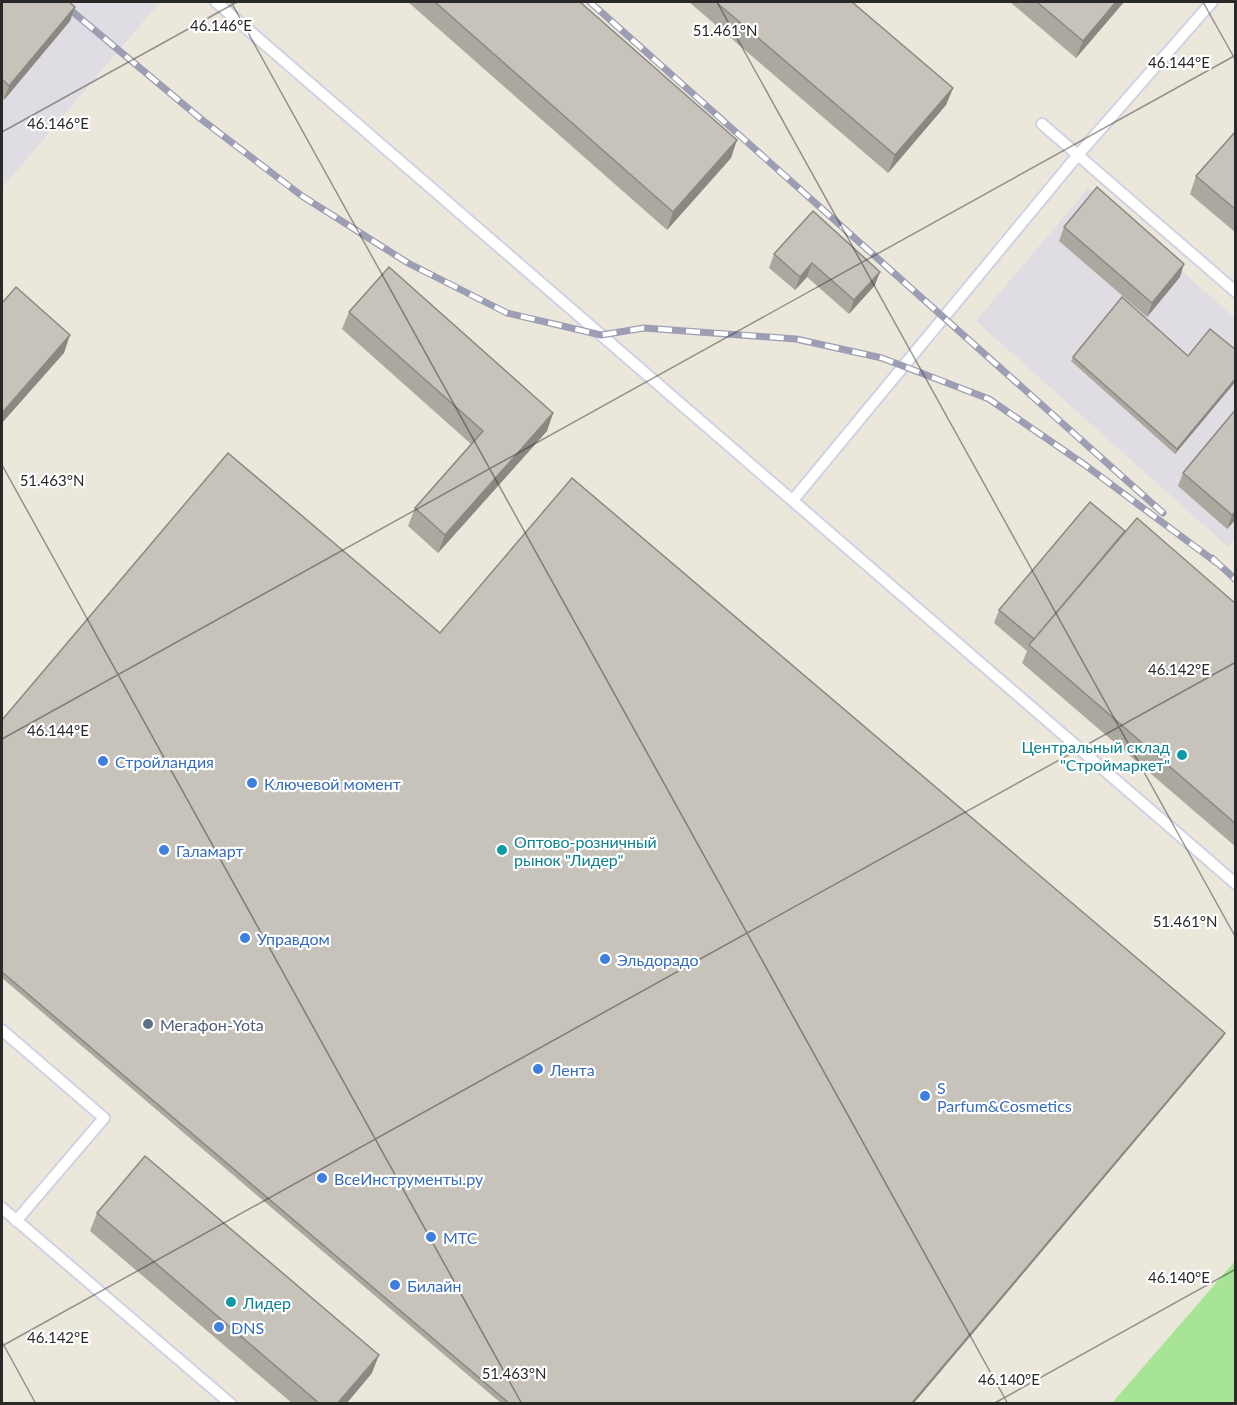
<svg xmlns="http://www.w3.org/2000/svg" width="1237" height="1405" font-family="Lato,sans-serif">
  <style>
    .industrial { fill: #dfdce4 }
    .green { fill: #a7e495 }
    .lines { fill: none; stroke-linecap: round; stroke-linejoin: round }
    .service-casing { stroke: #d0d1e3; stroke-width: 14 }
    .service { stroke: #fff; stroke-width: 10 }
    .rail-casing { stroke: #9d9eb4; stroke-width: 7 }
    .rail { stroke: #fff; stroke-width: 4.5; stroke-dasharray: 14; stroke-linecap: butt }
    .wall { fill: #aba8a0 }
    .shaded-wall { fill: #8b8882 }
    .building { fill: #c7c3ba; stroke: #8b8882; stroke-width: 1.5 }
    .ticks { fill: none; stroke: #292929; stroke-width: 1.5; stroke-opacity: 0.45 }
    .culture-dot { fill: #0f9aa8; stroke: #fff; stroke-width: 2 }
    .shop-dot { fill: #3f7fe0; stroke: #fff; stroke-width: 2 }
    .service-dot { fill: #5c6f8a; stroke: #fff; stroke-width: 2 }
    .labels { text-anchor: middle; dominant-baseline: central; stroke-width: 4.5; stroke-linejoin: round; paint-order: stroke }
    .culture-label { font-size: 16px; fill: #0d838f; stroke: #fff; text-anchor: start }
    .shop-label { font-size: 16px; fill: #366cbe; stroke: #fff; text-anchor: start }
    .service-label { font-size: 16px; fill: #4e5e75; stroke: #fff; text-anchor: start }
    .ticks-label { font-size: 15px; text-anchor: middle; fill: #292929; stroke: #fff; stroke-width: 4.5; stroke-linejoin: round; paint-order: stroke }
  </style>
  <rect width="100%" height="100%" fill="#ece7db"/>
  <path class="industrial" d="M 2,2 L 160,2 L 2,188 Z
    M 1088,188 L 1235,318 L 1236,538 L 1228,547 L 976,321 Z"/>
  <path class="green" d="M 1235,1261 L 1235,1403 L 1112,1403 Z"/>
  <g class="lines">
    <defs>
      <path id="service" d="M 216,2 L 1236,884
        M 1042,124 L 1236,292
        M 793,500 L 1077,156 L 1212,2
        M 2,1030 L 104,1118 L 16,1221
        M 2,1208 L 231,1404"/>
    </defs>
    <use href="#service" class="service-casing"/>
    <use href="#service" class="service"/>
    <defs>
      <path id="rail" d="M 61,2 L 201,119 L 302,196 L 408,263 L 507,313 L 601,335 L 644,328 L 796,339 L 882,358 L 989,399 L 1085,465 L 1217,563
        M 590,2 L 1163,513
        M 1212,558 L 1236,580"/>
    </defs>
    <use href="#rail" class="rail-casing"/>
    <use href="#rail" class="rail"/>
  </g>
  <path class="wall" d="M 2,2 L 75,7 L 70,21 L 4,100 L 2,97 Z
    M 408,2 L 580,2 L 731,158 L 667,230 Z
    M 689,2 L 852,2 L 953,88 L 946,105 L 888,173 Z
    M 1010,2 L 1124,2 L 1076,58 Z
    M 1236,131 L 1236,233 L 1190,194 L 1196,176 Z
    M 813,211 L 875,285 L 849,314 L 807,277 L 795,290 L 769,268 L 774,254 Z
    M 1064,227 L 1180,277 L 1147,317 L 1059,241 Z
    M 349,312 L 553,413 L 547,431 L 438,553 L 408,526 L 415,508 L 471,444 L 342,329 Z
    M 1236,350 L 1236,381 L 1175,454 L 1071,361 L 1073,357 L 1188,356 Z
    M 1236,409 L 1236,519 L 1227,529 L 1178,486 L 1183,473 Z
    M 1125,531 L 1236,604 L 1236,847 L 1022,663 L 1027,651 L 994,623 L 999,610 Z
    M 440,633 L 1223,1037 L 913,1404 L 502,1404 L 2,978 L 2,720 Z
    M 97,1213 L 372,1373 L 346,1404 L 293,1404 L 90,1231 Z"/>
  <path class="shaded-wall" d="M 1116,2 L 1124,2 L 1076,58 L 1083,41 Z
    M 75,7 L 70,21 L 4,100 L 9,86 Z
    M 953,88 L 946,105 L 888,173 L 895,155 Z
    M 737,140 L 731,158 L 667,230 L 673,212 Z
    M 812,263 L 807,277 L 795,290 L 800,277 Z
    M 1184,264 L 1180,277 L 1147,317 L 1152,303 Z
    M 880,272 L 875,285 L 849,314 L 854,300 Z
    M 70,335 L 64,353 L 2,423 L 2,413 Z
    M 1236,378 L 1236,381 L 1175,454 L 1177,449 Z
    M 553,413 L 547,431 L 438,553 L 445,535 Z
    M 1236,511 L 1236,519 L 1227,529 L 1232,515 Z
    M 1225,1033 L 1223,1037 L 913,1404 L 911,1404 Z
    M 379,1355 L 372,1373 L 346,1404 L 337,1404 Z"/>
  <path class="building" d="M 2,2 L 69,2 L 75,7 L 9,86 L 2,79 Z
    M 435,2 L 580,2 L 737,140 L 673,212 Z
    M 716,2 L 852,2 L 953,88 L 895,155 Z
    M 1037,2 L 1116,2 L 1083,41 Z
    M 1236,131 L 1236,210 L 1196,176 Z
    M 1097,187 L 1184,264 L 1152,303 L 1064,227 Z
    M 813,211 L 880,272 L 854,300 L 812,263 L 800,277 L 774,254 Z
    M 389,267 L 553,413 L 445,535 L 415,508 L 483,431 L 349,312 Z
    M 16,287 L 70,335 L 2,413 L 2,303 Z
    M 1122,297 L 1188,356 L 1210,329 L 1236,350 L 1236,378 L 1177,449 L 1073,357 Z
    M 1236,409 L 1236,511 L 1232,515 L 1183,473 Z
    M 228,453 L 440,633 L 572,478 L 1225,1033 L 911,1404 L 510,1404 L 2,972 L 2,720 Z
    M 1090,502 L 1125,531 L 1034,639 L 999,610 Z
    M 1137,518 L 1236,604 L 1236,824 L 1029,645 Z
    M 145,1156 L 379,1355 L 337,1404 L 320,1404 L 97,1213 Z"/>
  <path class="ticks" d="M 231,2 L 1008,1404M 717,2 L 1236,938M 1203,2 L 1236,61M 2,132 L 237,2M 2,465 L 522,1404M 2,739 L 1236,55M 2,1342 L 36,1404M 2,1346 L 1236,662M 993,1404 L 1236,1269"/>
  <g class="culture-dot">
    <circle cx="1182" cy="755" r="6"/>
    <circle cx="502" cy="850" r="6"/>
    <circle cx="231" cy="1302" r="6"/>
  </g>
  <g class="shop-dot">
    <circle cx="103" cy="761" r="6"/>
    <circle cx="252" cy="783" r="6"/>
    <circle cx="164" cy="850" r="6"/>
    <circle cx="245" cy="938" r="6"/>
    <circle cx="605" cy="959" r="6"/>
    <circle cx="538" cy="1069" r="6"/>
    <circle cx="925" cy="1096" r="6"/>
    <circle cx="322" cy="1178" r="6"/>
    <circle cx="431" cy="1237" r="6"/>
    <circle cx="395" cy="1285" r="6"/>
    <circle cx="219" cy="1327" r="6"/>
  </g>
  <circle class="service-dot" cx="148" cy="1024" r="6"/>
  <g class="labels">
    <g class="culture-label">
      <text x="1170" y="746" text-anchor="end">Центральный склад<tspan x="1170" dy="18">"Строймаркет"</tspan></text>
      <text x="514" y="841">Оптово-розничный<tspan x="514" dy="18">рынок "Лидер"</tspan></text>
      <text x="243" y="1302">Лидер</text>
    </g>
    <g class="shop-label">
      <text x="115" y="761">Стройландия</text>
      <text x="264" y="783">Ключевой момент</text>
      <text x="176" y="850">Галамарт</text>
      <text x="257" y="938">Управдом</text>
      <text x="617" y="959">Эльдорадо</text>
      <text x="550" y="1069">Лента</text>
      <text x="937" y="1087">S<tspan x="937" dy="18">Parfum&amp;Cosmetics</tspan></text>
      <text x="334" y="1178">ВсеИнструменты.ру</text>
      <text x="443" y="1237">МТС</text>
      <text x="407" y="1285">Билайн</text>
      <text x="231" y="1327">DNS</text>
    </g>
    <g class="service-label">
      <text x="160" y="1024">Мегафон-Yota</text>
    </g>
  </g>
  <g class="ticks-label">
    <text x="221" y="31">46.146°E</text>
    <text x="725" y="36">51.461°N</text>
    <text x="1179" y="68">46.144°E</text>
    <text x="58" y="129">46.146°E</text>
    <text x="52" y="486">51.463°N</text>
    <text x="1179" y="675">46.142°E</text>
    <text x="58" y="736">46.144°E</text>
    <text x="1185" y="927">51.461°N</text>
    <text x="1179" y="1283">46.140°E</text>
    <text x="58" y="1343">46.142°E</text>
    <text x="514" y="1379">51.463°N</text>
    <text x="1009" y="1385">46.140°E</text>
  </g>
  <rect width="1237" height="1405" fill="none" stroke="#292929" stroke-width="6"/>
</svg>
